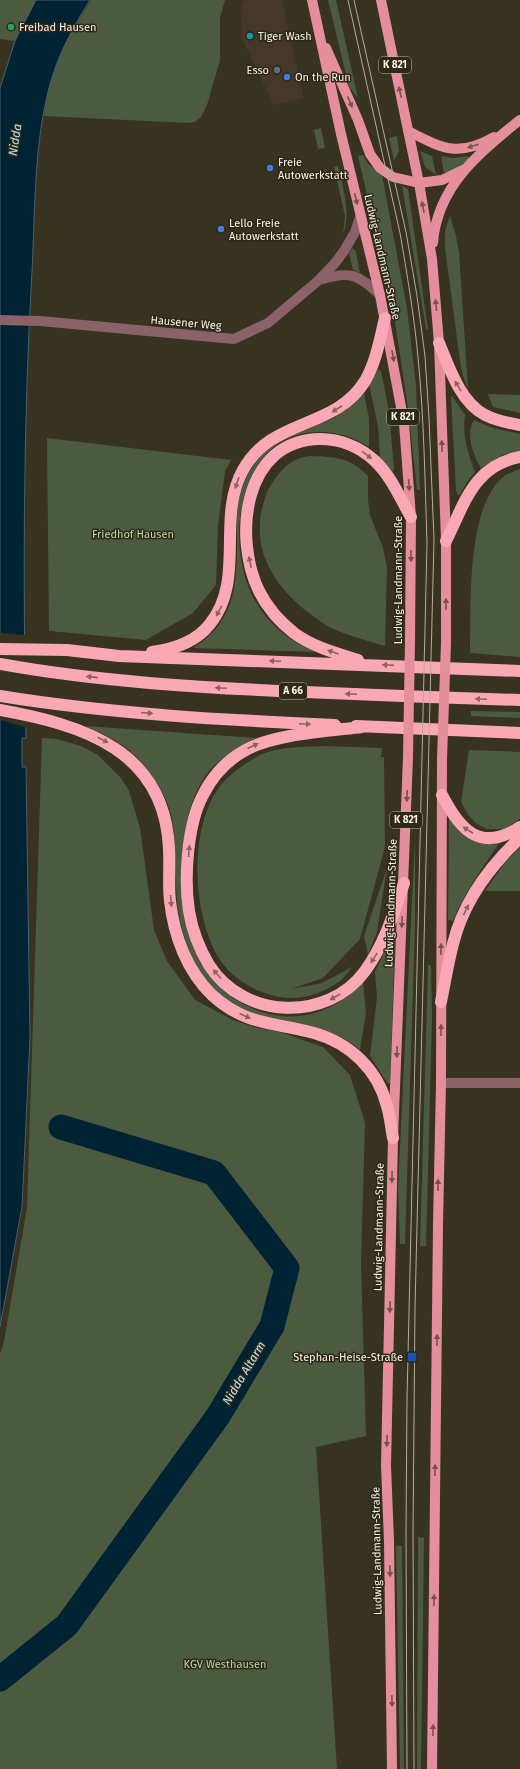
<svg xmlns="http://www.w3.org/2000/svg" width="520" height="1769" font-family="'Fira Sans',sans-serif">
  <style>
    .commercial { fill: #453729 }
    .green { fill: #4c5b3f }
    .water { fill: #002333; stroke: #4a6169 }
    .pier { fill: #383220 }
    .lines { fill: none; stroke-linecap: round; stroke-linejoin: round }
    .river { stroke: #002333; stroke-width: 25 }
    .minor { stroke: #8c6269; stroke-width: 10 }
    .major { stroke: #e58f9e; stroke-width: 10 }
    .highway { stroke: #fba8b6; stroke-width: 12 }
    .tram { stroke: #b2ad9f; stroke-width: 1 }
    .major-bridge { stroke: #e58f9e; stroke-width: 10 }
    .oneway { fill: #77514d }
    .oneway2 { fill: #8a625f }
    .leisure-dot { fill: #2e9e5b; stroke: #2e2817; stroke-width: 1.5 }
    .culture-dot { fill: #0f9aa8; stroke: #2e2817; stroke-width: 1.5 }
    .service-dot { fill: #5c6f8a; stroke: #2e2817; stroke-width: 1.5 }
    .shop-dot { fill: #3f7fe0; stroke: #2e2817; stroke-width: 1.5 }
    .transit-dot { fill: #1a4fb4; stroke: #2e2817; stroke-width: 1.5 }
    .labels { text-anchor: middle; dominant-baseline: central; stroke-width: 3; stroke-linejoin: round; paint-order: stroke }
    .shield { fill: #2e2817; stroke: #bab5a9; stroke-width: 1 }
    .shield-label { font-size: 10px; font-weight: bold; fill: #f6f2e7 }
    .poi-label { font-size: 11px; fill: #f6f2e7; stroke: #2e2817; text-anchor: start }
    .street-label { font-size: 11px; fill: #f6f2e7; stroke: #2e2817 }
    .park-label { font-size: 11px; fill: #bbdc9b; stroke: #2e2817 }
    .water-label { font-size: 12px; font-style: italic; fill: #b9e5fd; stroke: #2e2817 }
  </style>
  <rect width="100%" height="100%" fill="#383220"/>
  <path class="commercial" d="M 243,0 L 282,0 L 304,98 L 274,105 L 243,41 L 240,10 Z"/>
  <path class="green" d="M 0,0 L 36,0 L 15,41 L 0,39 Z
    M 91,0 L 225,0 L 220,18 L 220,60 L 207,105 L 201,117 L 195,122 L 188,123 L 44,116 L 48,91 L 62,48 Z
    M 328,0 L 336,0 L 358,98 L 349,87 Z
    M 321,128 L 325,148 L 318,149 L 314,130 Z
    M 397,136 L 399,151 L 394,161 L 389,138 Z
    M 420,151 L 432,156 L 436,175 L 425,167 Z
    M 363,155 L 368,164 L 382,175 L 407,308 L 416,385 L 420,490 L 417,490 L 407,401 L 392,302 L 358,156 Z
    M 441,156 L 453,158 L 468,156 L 470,159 L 458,168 L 444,173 Z
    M 338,166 C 343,188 351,212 343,235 L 345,216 L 334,167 Z
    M 402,186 L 408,189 L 428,329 L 426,329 Z
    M 450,216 L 456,236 L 459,252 L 468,389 L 463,376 L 460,361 L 445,248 L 445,230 Z
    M 353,248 L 356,252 L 360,273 L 353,270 L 349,253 Z
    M 378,369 L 381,371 L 389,411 L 394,469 L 393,472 L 380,457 L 378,426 L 369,384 Z
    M 364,393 L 369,418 L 369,447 C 352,436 335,431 315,432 C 237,436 224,544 254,599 C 268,624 289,641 315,652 L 193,648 C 235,622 237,585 237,540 C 237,521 236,503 243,486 C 261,438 294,437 334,418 C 345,412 356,402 364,393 Z
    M 488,394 L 520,395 L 520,413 L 493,407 Z
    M 452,396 L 465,415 C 462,436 468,453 475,472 L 467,482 L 460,495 L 458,495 L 456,491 L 451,397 Z
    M 474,420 L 493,428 L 520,434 L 520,451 L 502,455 L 481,468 C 473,455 465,434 474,420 Z
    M 47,438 L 231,460 L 225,471 L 218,526 L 216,585 L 193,613 L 146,640 L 49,631 Z
    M 310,456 C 335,457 350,457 368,476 L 368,500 L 370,515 L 383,548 L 387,567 L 385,646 C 369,641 352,637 336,630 C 325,626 315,617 305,610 C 268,580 249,542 266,495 C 270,483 286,462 298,459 C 301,457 306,457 310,456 Z
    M 520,469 L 520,657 L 470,653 C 471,607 466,508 503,477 C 508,473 515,471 520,469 Z
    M 471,711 L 520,712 L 520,718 L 471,716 Z
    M 85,726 L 256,738 C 239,748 222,756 209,771 C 194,790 187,815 184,838 C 178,879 181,920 198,957 C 217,998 267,1025 311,1014 C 332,1009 348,997 363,983 L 366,1013 L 360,1050 C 329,1023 300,1028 264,1018 C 240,1011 217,996 203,976 C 180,942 176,905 175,866 C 175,848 175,831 171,814 C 164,790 149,768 130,751 C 117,740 101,733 85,726 Z
    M 42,738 L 57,739 L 81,746 L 98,755 L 121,778 L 129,791 L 140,828 L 154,930 L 167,961 L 195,1000 L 233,1020 L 254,1027 L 283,1033 L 323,1047 L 350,1075 L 365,1123 L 361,1262 L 366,1436 L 316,1447 L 337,1769 L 0,1769 L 0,1354 L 4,1341 L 27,1208 Z
    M 326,746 L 382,748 L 381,757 L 384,757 L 385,847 L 360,939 L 323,978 L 291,989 L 322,983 L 354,966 C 349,970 345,977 340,981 C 320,996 295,1002 271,995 C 251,989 232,978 220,960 C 192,917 188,828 220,786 C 230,774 244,764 258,756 C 278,746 304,747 326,746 Z
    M 469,750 L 520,752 L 520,819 L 504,829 L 487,829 L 477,824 L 468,815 L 461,802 Z
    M 449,819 C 464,838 475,846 500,842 C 482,868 465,892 453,921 L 448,920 Z
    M 415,838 L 415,925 L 405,1244 L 400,1244 L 398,1188 Z
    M 520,847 L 520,891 L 485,891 L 504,864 Z
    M 387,868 L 377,932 L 368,955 L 364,936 Z
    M 392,936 L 395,939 L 390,1083 L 388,1084 L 370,1056 L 377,997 L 375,972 Z
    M 428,965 L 431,965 L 432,1018 L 426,1246 L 420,1246 Z
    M 418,1537 L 424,1538 L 421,1769 L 417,1769 Z
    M 396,1546 L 402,1546 L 404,1769 L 400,1769 Z"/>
  <path class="water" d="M 36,0 L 90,0 C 72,29 56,58 48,92 C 34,148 35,213 32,271 C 23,427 23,582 26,738 L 22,738 L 22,767 L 26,767 L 30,1038 L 22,1207 L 0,1327 L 0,88 L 15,41 Z"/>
  <path class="pier" d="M 0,633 L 26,635 L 28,728 L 0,720 Z"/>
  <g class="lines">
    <path class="river" d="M 0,1679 L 67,1625 L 218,1416 L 272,1326 L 287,1268 L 214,1173 L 61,1127"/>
    <path class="minor" d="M 319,280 C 349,271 357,273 380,295
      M 0,320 L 40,321 L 234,339 L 268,323 L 319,280 L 335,263 L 344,251 L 355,232 L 360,217
      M 441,1083 L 520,1083"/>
    <path class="major" d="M 312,0 L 341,134 L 380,295 L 404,423 L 411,517 L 410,641
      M 381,0 L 419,183 L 432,259 L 439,343 L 446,541 L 446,643
      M 326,48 L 358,120 L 370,154 L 380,168 L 393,177 L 419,183 L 442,180 L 465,169
      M 408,131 C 442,148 457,158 494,137
      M 433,243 C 437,187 479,152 520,120
      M 392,1769 L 389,1541 L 386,1466 L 393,1138 L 408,757
      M 432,1769 L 438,1224 L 441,1083 L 442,759"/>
    <path class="highway" d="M 439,343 C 449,367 460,402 485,415 C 495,420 508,423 520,425
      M 446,541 C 465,503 473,466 520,457
      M 0,649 L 67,650 L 119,656 L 520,671
      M 152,652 C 175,649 196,642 210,624 C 246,579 216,518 243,470 C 272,417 335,430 365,381 C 376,362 380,339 385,318
      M 358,660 C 336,653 313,647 294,633 C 280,622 267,607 259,591 C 233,537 243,440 320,439 C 340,439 360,447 375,461 C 391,476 400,498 411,517
      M 0,664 C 100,682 203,688 305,692 C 377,695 448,698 520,700
      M 0,696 C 111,714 223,720 335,725
      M 0,710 C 83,725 165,750 169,849 C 170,866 168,884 170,901 C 174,936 187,971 212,995 C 246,1026 274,1022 314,1033 C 350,1043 378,1070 387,1106 C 390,1116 391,1127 393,1138
      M 356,726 L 520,733
      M 362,727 C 329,731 272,734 244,751 C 226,761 212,777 203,795 C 187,825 184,879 189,911 C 192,929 200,950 209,965 C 244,1020 328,1022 365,971 C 384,945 394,913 404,883
      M 442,795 C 460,830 480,853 520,827
      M 441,1002 C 445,982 448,963 453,944 C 463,903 489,867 520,838"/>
    <path class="tram" d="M 348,0 L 400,233 C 407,274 414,315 418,357 C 424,418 425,481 427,543 L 407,1398 L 406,1533 L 407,1769
      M 354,0 L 406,232 L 417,296 L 425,356 L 429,418 L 434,539 L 415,1307 L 413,1532 L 414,1769"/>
    <path class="major-bridge" d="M 408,757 L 410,641
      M 442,759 L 446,643"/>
  </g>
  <defs><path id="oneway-solid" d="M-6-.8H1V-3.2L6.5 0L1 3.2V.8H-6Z"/></defs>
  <g class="oneway">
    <use href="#oneway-solid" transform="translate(400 92) rotate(-102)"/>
    <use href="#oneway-solid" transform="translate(350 102) rotate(67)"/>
    <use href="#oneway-solid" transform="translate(473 146) rotate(163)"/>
    <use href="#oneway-solid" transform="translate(356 199) rotate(77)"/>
    <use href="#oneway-solid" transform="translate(423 207) rotate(-100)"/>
    <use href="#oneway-solid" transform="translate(436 305) rotate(-95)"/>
    <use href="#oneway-solid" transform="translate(393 356) rotate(80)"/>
    <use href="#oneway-solid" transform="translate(442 446) rotate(-92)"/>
    <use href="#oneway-solid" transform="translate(409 485) rotate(86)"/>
    <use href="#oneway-solid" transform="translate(411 556) rotate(90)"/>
    <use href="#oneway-solid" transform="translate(446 604) rotate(-90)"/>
    <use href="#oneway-solid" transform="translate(407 796) rotate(92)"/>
    <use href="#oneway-solid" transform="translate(402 922) rotate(92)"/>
    <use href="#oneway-solid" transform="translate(441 949) rotate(-90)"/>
    <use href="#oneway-solid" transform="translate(441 1030) rotate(-90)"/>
    <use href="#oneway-solid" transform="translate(397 1052) rotate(92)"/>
    <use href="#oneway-solid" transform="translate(392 1177) rotate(91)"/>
    <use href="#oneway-solid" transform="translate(438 1185) rotate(-89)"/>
    <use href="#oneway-solid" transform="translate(390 1307) rotate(91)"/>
    <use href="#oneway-solid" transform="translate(437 1340) rotate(-89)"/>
    <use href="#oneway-solid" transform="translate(387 1441) rotate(92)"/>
    <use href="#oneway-solid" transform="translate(435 1470) rotate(-89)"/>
    <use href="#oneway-solid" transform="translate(390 1571) rotate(89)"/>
    <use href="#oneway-solid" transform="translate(434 1600) rotate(-89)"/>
    <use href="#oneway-solid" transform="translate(392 1701) rotate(89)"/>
    <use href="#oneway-solid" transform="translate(433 1730) rotate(-89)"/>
  </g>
  <g class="oneway2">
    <use href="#oneway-solid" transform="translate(458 386) rotate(-121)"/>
    <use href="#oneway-solid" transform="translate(337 409) rotate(148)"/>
    <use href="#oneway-solid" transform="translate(367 455) rotate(37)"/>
    <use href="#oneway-solid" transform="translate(237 483) rotate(109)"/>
    <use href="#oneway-solid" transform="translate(250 562) rotate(-102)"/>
    <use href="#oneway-solid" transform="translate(219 611) rotate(118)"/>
    <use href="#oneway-solid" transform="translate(333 652) rotate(-161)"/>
    <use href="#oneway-solid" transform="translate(275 661) rotate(-178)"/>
    <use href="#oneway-solid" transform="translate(388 665) rotate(-178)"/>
    <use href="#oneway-solid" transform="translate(92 677) rotate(-174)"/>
    <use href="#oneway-solid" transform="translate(221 688) rotate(-177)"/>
    <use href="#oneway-solid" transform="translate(351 694) rotate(-178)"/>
    <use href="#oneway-solid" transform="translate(481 699) rotate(-178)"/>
    <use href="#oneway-solid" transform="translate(147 713) rotate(5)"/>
    <use href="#oneway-solid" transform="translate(305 724) rotate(3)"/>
    <use href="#oneway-solid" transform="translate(103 740) rotate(28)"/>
    <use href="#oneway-solid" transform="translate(253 746) rotate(-24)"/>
    <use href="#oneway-solid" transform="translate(468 830) rotate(-147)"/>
    <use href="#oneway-solid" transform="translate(189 851) rotate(-86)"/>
    <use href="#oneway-solid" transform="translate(171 901) rotate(85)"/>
    <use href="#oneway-solid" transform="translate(466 910) rotate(-65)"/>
    <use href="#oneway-solid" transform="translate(374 958) rotate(123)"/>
    <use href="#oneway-solid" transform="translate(217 974) rotate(-132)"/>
    <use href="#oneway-solid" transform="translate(335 997) rotate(150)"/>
    <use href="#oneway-solid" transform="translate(245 1016) rotate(25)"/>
  </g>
  <circle class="leisure-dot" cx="11" cy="27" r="4"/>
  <circle class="culture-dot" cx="250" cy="36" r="4"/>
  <circle class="service-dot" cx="277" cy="70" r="4"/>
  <g class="shop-dot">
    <circle cx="287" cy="77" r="4"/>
    <circle cx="270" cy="168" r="4"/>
    <circle cx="221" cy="229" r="4"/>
  </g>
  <rect class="transit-dot" x="407" y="1352" width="10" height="10" rx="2"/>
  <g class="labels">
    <g class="shield">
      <rect x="379" y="57" width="32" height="16" rx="3"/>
      <rect x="387" y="409" width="32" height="16" rx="3"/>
      <rect x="279" y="683" width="28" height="16" rx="3"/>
      <rect x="390" y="812" width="32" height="16" rx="3"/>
    </g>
    <g class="shield-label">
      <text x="395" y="65">K 821</text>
      <text x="403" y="417">K 821</text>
      <text x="293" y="691">A 66</text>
      <text x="406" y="820">K 821</text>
    </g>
    <g class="poi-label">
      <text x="19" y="27">Freibad Hausen</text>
      <text x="258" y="36">Tiger Wash</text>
      <text x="269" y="70" text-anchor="end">Esso</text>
      <text x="295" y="77">On the Run</text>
      <text x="278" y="162">Freie<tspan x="278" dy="13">Autowerkstatt</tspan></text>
      <text x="229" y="223">Lello Freie<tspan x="229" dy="13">Autowerkstatt</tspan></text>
      <text x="403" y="1357" text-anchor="end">Stephan-Heise-Straße</text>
    </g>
    <g class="street-label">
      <text transform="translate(382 257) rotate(77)">Ludwig-Landmann-Straße</text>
      <text transform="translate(186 323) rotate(5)">Hausener Weg</text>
      <text transform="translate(398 580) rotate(-90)">Ludwig-Landmann-Straße</text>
      <text transform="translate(391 903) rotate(-88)">Ludwig-Landmann-Straße</text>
      <text transform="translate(379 1227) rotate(-89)">Ludwig-Landmann-Straße</text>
      <text transform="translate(377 1551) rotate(-91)">Ludwig-Landmann-Straße</text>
    </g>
    <g class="park-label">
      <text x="133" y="534">Friedhof Hausen</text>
      <text x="225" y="1664">KGV Westhausen</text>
    </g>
    <g class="water-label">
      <text transform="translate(15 140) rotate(-81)">Nidda</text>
      <text transform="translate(244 1373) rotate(-59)">Nidda Altarm</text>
    </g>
  </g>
</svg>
